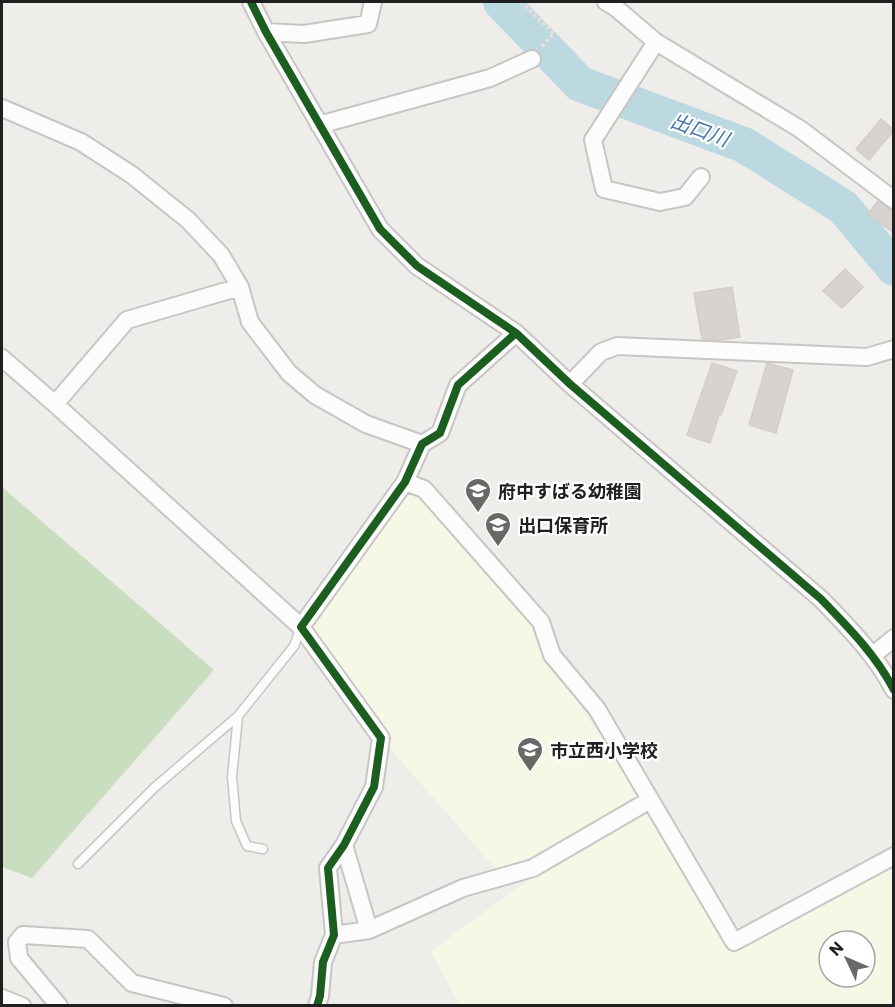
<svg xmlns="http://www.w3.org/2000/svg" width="895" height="1007" font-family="Commissioner,'Noto Sans JP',sans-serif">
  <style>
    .education { fill: #f7f7e5; fill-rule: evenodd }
    .forest { fill: #c8debe }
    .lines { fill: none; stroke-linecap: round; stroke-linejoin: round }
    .river { stroke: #bcd9e2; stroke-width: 36 }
    .building { fill: #d6d3d0; stroke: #d2ceca; stroke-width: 1.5 }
    .lane-casing { stroke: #c7c6c5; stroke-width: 11 }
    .street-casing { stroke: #c7c6c5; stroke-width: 20 }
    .path { stroke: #ecdcda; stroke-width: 4; stroke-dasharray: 3 3; stroke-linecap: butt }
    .lane { stroke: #fdfcfc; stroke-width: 8 }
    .street { stroke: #fdfcfc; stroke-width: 16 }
    .cycleway-casing { stroke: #fff; stroke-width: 11 }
    .cycleway { stroke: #1b5e20; stroke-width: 8 }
    .labels { text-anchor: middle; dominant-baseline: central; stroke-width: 4.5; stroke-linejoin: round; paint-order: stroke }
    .poi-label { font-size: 18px; font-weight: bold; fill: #202020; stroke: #fff; text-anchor: start }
    .water-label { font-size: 20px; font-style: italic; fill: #4676ac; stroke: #fff }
  </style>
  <rect width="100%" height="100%" fill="#efede9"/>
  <path class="education" d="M 405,482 L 424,489 L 541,622 L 552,655 L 585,714 L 650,800 L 733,942 L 893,856 L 893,1005 L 459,1005 L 431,951 L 528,880 L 637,809 L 533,868 L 494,867 L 381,738 L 301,627 ZM 829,941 L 865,941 L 865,977 L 829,977 Z"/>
  <path class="forest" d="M 2,487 L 214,670 L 32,878 L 2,867 Z"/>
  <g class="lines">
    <path class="river" d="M 501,2 L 580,84 L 744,145 L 843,207 L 894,268"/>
  </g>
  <path class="building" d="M 881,119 L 894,130 L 869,160 L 856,149 Z
    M 878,201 L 888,208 L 894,210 L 894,233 L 868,214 Z
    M 845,269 L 863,287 L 842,308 L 823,291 Z
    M 732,287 L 740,337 L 719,340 L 702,339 L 694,293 Z
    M 712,363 L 737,371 L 721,415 L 719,415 L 710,443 L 687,435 Z
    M 767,363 L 793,370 L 776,433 L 749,425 Z"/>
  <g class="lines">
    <defs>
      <path id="lane" d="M 263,849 L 247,846 L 236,821 L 232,777 L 238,716 L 294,646 L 301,627
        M 78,864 L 155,787 L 238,716"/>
      <path id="street" d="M 251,2 L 266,32 L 380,229 L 417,266 L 516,333 L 570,384 L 821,599 C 848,627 876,655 894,690
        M 606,2 L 616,8 L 656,42 L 800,129 L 894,200
        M 266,32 L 304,34 L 368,24 L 373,2
        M 656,42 L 593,140 L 604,189 L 660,202 L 685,197 L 701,177
        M 2,108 L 81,142 L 132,175 L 188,220 L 221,255 L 240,287 L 250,322 L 289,373 L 315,395 L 366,424 L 422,444
        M 319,125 L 490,78 L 532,59
        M 2,358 L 55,404 L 301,627
        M 570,384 L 601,352 L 617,346 L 867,357 L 894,349
        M 55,404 L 127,320 L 240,287
        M 405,482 L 424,489 L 541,622 L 552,655 L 597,709 L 734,942 L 894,856
        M 872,656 L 894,638
        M 344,845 L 369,930 L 463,888 L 533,868 L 650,800
        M 334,935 L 369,930
        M 2,998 L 22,1006
        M 59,1006 L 19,958 L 17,942 L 23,935 L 88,939 L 132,983 L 224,1006
        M 317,1006 L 320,996 L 323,962 L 334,935 L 328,868 L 344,845 L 374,787 L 381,738 L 301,627 L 405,482 L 422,444 L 440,433 L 458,385 L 516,333"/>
    </defs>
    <use href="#lane" class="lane-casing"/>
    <use href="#street" class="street-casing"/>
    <path class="path" d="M 521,2 L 554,33 L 542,47"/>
    <use href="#lane" class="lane"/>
    <use href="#street" class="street"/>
    <defs>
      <path id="cycleway" d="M 251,2 L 266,32 L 380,229 L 417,266 L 516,333 L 570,384 L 821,599 C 848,627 876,655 894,690
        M 317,1006 L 320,996 L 323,962 L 334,935 L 328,868 L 344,845 L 374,787 L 381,738 L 301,627 L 405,482 L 422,444 L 440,433 L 458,385 L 516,333"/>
    </defs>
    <use href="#cycleway" class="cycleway-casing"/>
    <use href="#cycleway" class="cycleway"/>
  </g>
  <defs>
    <symbol id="school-pin" viewBox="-11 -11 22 30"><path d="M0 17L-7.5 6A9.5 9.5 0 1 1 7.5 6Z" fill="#686866" stroke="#fff"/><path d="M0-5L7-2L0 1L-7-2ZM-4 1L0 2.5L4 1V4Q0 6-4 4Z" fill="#fff"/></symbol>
  </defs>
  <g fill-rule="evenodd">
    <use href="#school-pin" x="463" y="476" width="30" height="40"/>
    <use href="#school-pin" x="483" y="510" width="30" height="40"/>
    <use href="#school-pin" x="515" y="735" width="30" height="40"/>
  </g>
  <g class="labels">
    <g class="poi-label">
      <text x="498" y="491">府中すばる幼稚園</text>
      <text x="518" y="525">出口保育所</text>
      <text x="550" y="750">市立西小学校</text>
    </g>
    <g class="water-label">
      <text transform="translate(700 129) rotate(20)">出口川</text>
    </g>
  </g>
  <rect width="895" height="1007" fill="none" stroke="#202020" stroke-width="6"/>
  <g transform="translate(847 959) rotate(314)"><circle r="28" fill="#ffffff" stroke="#a6a6a6" stroke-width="1.5"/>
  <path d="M0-4.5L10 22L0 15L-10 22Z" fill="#686866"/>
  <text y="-9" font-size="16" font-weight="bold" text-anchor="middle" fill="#202020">N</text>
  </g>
</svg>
